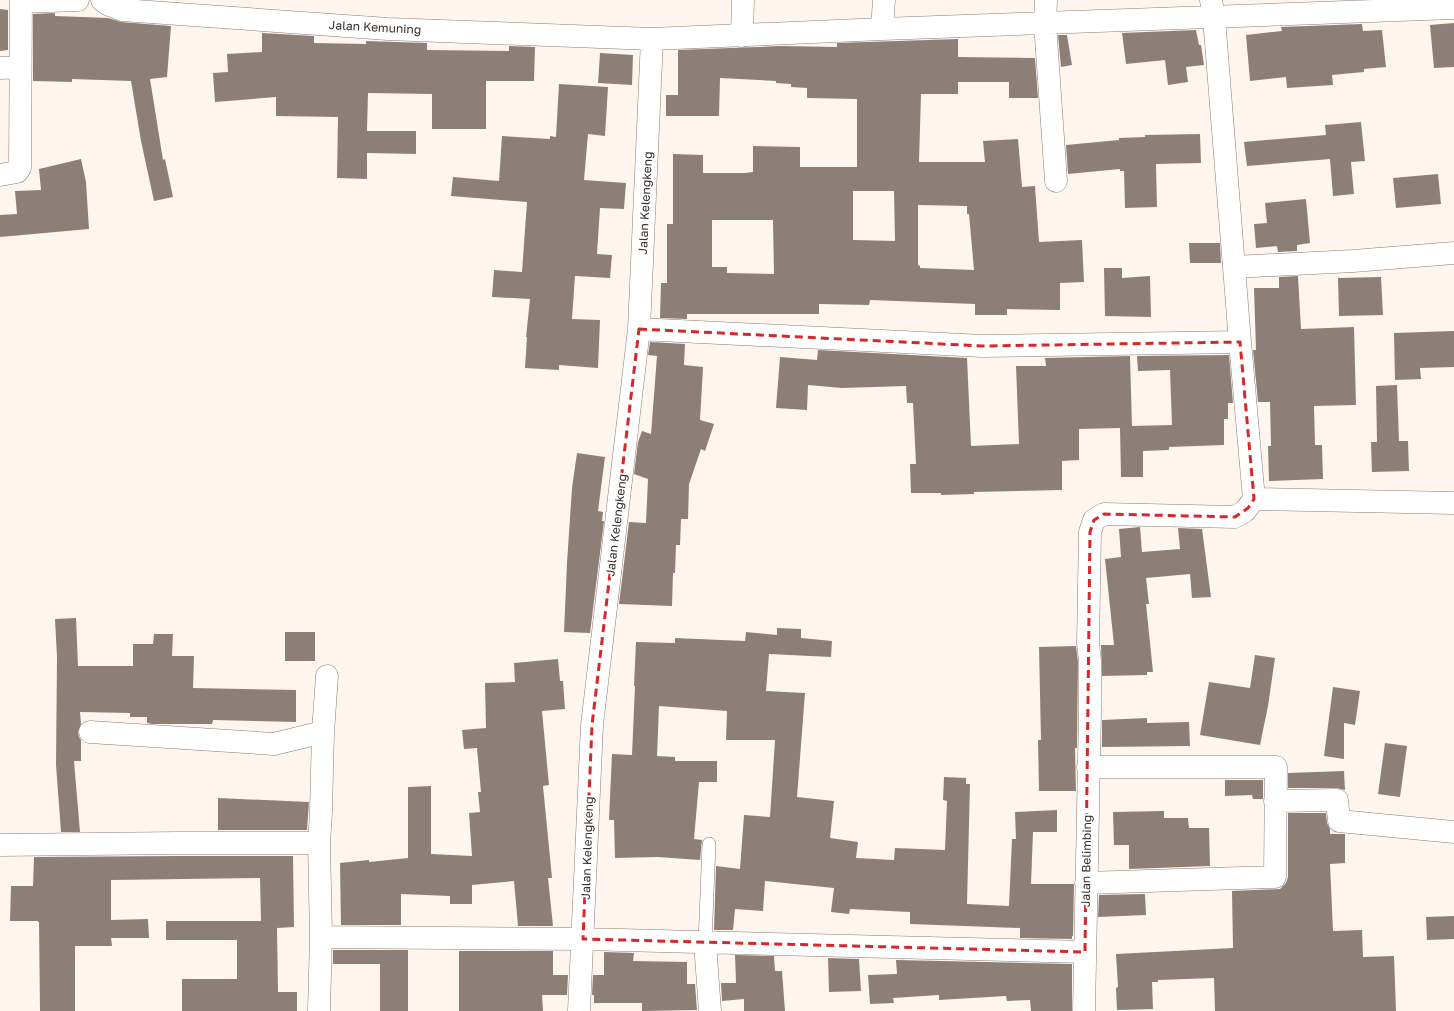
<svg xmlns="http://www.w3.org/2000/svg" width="1454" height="1011" font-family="'Golos Text',sans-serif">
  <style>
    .building { fill: #8e7f76; fill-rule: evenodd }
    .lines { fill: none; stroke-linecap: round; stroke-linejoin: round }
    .service-casing { stroke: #8b7c73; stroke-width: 14 }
    .minor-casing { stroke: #8b7c73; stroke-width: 23 }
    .service { stroke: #fff; stroke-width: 13 }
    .minor { stroke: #fff; stroke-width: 22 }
    .marked { fill: none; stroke: #d62828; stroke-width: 3; stroke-dasharray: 8 5; stroke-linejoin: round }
    .labels { text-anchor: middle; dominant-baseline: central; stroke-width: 4; stroke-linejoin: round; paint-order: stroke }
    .street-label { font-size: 12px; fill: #342d2a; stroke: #fff }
  </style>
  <rect width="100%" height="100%" fill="#fff5ef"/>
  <path class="building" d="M 0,9 L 8,10 L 8,50 L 0,51 Z
    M 55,13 L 55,16 L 108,18 L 121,22 L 171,26 L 167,77 L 150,79 L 163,160 L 165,159 L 173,197 L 154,201 L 141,141 L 131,81 L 72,79 L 72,82 L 33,81 L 33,14 Z
    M 1454,23 L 1454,67 L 1434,68 L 1430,25 Z
    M 1362,24 L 1363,31 L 1382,30 L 1386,67 L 1364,69 L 1364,72 L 1332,75 L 1333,85 L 1287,88 L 1286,77 L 1250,81 L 1246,35 L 1282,31 L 1281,27 Z
    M 1196,30 L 1199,45 L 1201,45 L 1204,65 L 1186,67 L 1188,82 L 1168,85 L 1165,60 L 1126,64 L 1122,33 Z
    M 262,33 L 314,36 L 314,43 L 366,44 L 366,41 L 427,43 L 427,50 L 509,51 L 509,46 L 535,47 L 534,81 L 486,81 L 486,129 L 432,129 L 432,94 L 368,93 L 367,131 L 416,131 L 416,154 L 367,153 L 367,179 L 337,178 L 338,117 L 276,116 L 276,97 L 215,102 L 213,73 L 228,72 L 227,54 L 262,52 Z
    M 1058,35 L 1067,35 L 1072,65 L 1061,67 Z
    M 958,39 L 958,57 L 1035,58 L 1038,98 L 1009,98 L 1009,82 L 958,82 L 958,94 L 921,94 L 919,162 L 985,162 L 983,141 L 1018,139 L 1022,187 L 1035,186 L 1039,242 L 1082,240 L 1084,282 L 1060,283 L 1060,310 L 1007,309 L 1007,315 L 975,315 L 975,304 L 870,300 L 869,305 L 819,304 L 819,314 L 687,314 L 687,319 L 660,318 L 661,283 L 667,283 L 667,224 L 673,224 L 673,154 L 703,155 L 703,173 L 745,173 L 753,172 L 753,146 L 800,147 L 800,167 L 857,167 L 857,99 L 807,98 L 807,88 L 791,87 L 791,84 L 776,83 L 776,81 L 720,78 L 719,116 L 666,116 L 666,95 L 678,95 L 678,50 L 780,46 L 837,47 L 837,43 ZM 853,191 L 894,191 L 895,241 L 853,240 ZM 918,205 L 967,206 L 967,214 L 969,214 L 974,270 L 920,268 L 920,266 L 918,265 ZM 712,220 L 773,220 L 774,274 L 727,273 L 727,267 L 712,267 Z
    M 600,53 L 633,55 L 632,85 L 598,83 Z
    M 559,84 L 608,87 L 605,136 L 588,134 L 584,180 L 626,183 L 624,209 L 600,208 L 597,254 L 612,255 L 610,278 L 575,276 L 572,319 L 600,320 L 598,368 L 559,365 L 559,370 L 525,368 L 527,337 L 526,337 L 530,299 L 492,297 L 494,270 L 522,272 L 527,202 L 451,196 L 453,177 L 499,181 L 502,136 L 550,139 L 550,136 L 556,137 Z
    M 1361,122 L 1365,161 L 1351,162 L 1354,194 L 1333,196 L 1330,159 L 1247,166 L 1244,142 L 1326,135 L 1325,125 Z
    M 1200,134 L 1201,163 L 1156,164 L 1157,207 L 1125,208 L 1124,171 L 1120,171 L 1120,169 L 1068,174 L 1066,145 L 1119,140 L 1119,138 L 1145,137 L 1145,135 Z
    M 81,159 L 86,182 L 89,229 L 0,237 L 0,215 L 17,214 L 15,191 L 41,190 L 39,169 Z
    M 1438,174 L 1441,204 L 1396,208 L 1393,178 Z
    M 1306,199 L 1310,243 L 1297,245 L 1297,251 L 1278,252 L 1277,246 L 1256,248 L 1254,224 L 1267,223 L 1265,203 Z
    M 1189,243 L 1220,243 L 1221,263 L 1190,263 Z
    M 1104,268 L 1122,268 L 1122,278 L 1150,276 L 1151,317 L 1105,316 Z
    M 1298,276 L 1301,329 L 1354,327 L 1356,405 L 1314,406 L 1315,445 L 1322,445 L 1323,479 L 1269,481 L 1268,446 L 1271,446 L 1270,402 L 1258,402 L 1253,350 L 1256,350 L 1254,288 L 1279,288 L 1279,277 Z
    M 1381,277 L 1383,315 L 1339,316 L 1338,278 Z
    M 1454,331 L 1454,367 L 1420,368 L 1421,379 L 1395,380 L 1394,333 Z
    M 650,342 L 685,344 L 684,365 L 703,367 L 700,420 L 714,424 L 705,451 L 701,449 L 689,484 L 688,519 L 681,519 L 680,545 L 676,545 L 675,573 L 673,573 L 672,606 L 619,604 L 629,522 L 646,523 L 648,479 L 634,474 L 638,442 L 642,431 L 651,434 L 657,356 L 648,355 Z
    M 818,350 L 967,358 L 971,446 L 1019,444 L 1016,366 L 1046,366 L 1045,358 L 1130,356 L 1132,426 L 1172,425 L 1170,370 L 1138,371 L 1137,356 L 1229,355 L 1233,403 L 1228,403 L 1228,419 L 1224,419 L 1224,445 L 1169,447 L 1169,450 L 1143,451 L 1143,477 L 1121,477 L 1120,428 L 1079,429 L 1079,460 L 1062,461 L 1062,490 L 974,492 L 974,494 L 941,495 L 941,493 L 911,493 L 910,464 L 916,464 L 913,403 L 907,403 L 906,386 L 842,388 L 808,385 L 807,410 L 776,408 L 780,357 L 817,360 Z
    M 1397,385 L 1399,441 L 1408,441 L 1409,471 L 1372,472 L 1371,442 L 1377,442 L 1376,386 Z
    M 577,453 L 605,457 L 598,511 L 603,512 L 602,521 L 604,521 L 590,633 L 564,632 L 567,563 L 572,488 Z
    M 1140,527 L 1142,552 L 1180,549 L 1178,528 L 1202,529 L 1211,597 L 1192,598 L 1190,574 L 1146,578 L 1149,604 L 1146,604 L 1153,672 L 1147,672 L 1147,675 L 1102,676 L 1101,645 L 1114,645 L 1105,559 L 1121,557 L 1119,529 Z
    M 76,618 L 78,666 L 133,666 L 133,644 L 153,644 L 154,634 L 173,634 L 172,656 L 194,656 L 193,688 L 296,690 L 296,722 L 213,720 L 212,724 L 152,724 L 147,723 L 147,717 L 130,717 L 130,713 L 80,712 L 81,724 L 78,732 L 79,737 L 81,740 L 81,761 L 74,761 L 80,832 L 61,832 L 56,765 L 57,657 L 55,619 Z
    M 777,628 L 801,629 L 801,638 L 832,641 L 831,657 L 769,654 L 766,691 L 805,693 L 797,797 L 834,801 L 830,838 L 858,842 L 856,858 L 894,860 L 895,848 L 945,850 L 947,801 L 943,800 L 944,777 L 966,778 L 966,784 L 970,784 L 967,904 L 1009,906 L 1012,839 L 1016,839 L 1015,812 L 1057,810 L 1057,832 L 1033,832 L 1031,884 L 1074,884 L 1073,936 L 1072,936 L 1072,939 L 1020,938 L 1020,928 L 910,924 L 910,912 L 850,909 L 849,914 L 831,912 L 834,888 L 765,881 L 763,911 L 735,909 L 733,930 L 714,930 L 716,866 L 740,869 L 744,815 L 770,817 L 775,740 L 726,740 L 727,711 L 659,706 L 657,756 L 675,757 L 675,761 L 717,761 L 717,782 L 699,782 L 694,839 L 702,840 L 700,860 L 658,857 L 615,858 L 614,820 L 609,820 L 612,754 L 632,755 L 635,686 L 634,686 L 636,642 L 675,643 L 675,638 L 745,641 L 746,632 L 777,635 Z
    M 285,632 L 315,632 L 315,661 L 285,661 Z
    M 1076,646 L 1078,662 L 1077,748 L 1075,748 L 1076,791 L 1039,791 L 1038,740 L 1041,740 L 1039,647 Z
    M 1255,655 L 1275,658 L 1268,706 L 1260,745 L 1200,735 L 1209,682 L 1250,688 Z
    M 558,659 L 560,681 L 563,681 L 565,709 L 542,711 L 549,785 L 543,786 L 552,878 L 548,878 L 553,926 L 518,926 L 514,881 L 472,885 L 472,904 L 450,904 L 450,896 L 401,894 L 401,925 L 341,925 L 340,863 L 369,860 L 369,862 L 408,858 L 408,787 L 431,786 L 431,854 L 472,856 L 469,813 L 480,812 L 478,792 L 481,792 L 477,748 L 464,749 L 462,730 L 486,728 L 485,683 L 515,682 L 514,663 Z
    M 1333,687 L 1360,691 L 1355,725 L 1344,723 L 1344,759 L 1324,756 Z
    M 1147,718 L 1147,723 L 1189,722 L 1190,746 L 1102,747 L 1102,720 Z
    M 1385,743 L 1407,746 L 1400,797 L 1378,794 Z
    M 1344,771 L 1345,790 L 1337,788 L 1288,788 L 1288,773 Z
    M 1225,780 L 1263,780 L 1263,799 L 1253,799 L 1252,795 L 1225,796 Z
    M 218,798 L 309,802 L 307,830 L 218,830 Z
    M 1164,811 L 1164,818 L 1188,818 L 1189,828 L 1209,828 L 1210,866 L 1129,869 L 1129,845 L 1114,845 L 1113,812 Z
    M 1288,813 L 1326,813 L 1327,823 L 1330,829 L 1330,834 L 1345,834 L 1345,863 L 1330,864 L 1333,931 L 1362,930 L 1363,957 L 1394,956 L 1396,1011 L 1215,1011 L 1214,978 L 1158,980 L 1158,982 L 1152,982 L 1153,1009 L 1117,1010 L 1116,988 L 1118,987 L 1116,954 L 1233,948 L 1232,891 L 1280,889 L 1286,883 L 1288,877 Z
    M 178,856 L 293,856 L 294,927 L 277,928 L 278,992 L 297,992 L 297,1011 L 182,1011 L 182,979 L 237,979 L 237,940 L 166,940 L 166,921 L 261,921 L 260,878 L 111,880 L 111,920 L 148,919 L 149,938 L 111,938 L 112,946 L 75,946 L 75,1011 L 40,1011 L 39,922 L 38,922 L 38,921 L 10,921 L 11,886 L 33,886 L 34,857 Z
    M 1145,894 L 1146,915 L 1098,917 L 1099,895 Z
    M 1454,916 L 1454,939 L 1427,940 L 1426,917 Z
    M 333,950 L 408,950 L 408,1011 L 380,1011 L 380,964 L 333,964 Z
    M 459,951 L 553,951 L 553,975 L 568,975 L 567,995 L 542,995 L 543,1011 L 459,1011 Z
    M 604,952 L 634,953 L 633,961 L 687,962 L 687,984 L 695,984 L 697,1010 L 642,1011 L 642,1003 L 594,1003 L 594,995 L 592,995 L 593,975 L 604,975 Z
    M 735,955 L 774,956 L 775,971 L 782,971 L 785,1011 L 744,1011 L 744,999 L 722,1001 L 721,983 L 736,983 Z
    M 828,958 L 859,959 L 861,991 L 829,992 Z
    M 896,960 L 1072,964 L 1072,1011 L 1031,1011 L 1030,1000 L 1007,1001 L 1006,996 L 939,1000 L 939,995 L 893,998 L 894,1003 L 870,1004 L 868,975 L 897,974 Z"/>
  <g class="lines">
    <defs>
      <path id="service" d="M 705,943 L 709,844"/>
      <path id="minor" d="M 102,0 L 107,4 L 122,10 L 388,29 L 652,39 L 882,29 L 1454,8
        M 1046,0 L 1045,23 L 1056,181
        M 1211,0 L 1214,18 L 1240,342 L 1254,499
        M 21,2 L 78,0
        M 882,29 L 884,0
        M 742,36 L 743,0
        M 0,68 L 20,67
        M 0,175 L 17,172 L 20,168 L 21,0
        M 1234,267 L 1353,261 L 1454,253
        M 639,329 L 983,346 L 1240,342
        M 90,732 L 274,744 L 323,732
        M 1275,801 L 1337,800 L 1339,821 L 1454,832
        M 0,845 L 178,843 L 319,843
        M 1086,883 L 1275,877 L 1276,767 L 1088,767
        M 321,937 L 583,939 L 1085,952
        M 705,943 L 710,1011
        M 319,1011 L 321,937 L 319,843 L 321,812 L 323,732 L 327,676
        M 579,1011 L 592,725 L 639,329 L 652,39
        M 1084,1011 L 1090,711 L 1090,661 L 1088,643 L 1090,532 L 1094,520 L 1104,514 L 1235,517 L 1245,511 L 1254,499 L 1454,503"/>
    </defs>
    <use href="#service" class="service-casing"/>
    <use href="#minor" class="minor-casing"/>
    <use href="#service" class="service"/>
    <use href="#minor" class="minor"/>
  </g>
  <path class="marked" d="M 639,329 L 983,346 L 1240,342 L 1254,499 L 1248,508 L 1235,517 L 1104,514 L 1094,520 L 1090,532 L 1085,952 L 583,939 L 592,725 Z"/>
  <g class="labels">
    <g class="street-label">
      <text transform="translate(375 27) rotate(3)">Jalan Kemuning</text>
      <text transform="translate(645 203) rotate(-87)">Jalan Kelengkeng</text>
      <text transform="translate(616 525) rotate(-83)">Jalan Kelengkeng</text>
      <text transform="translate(587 848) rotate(-88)">Jalan Kelengkeng</text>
      <text transform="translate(1086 861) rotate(-89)">Jalan Belimbing</text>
    </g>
  </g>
</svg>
